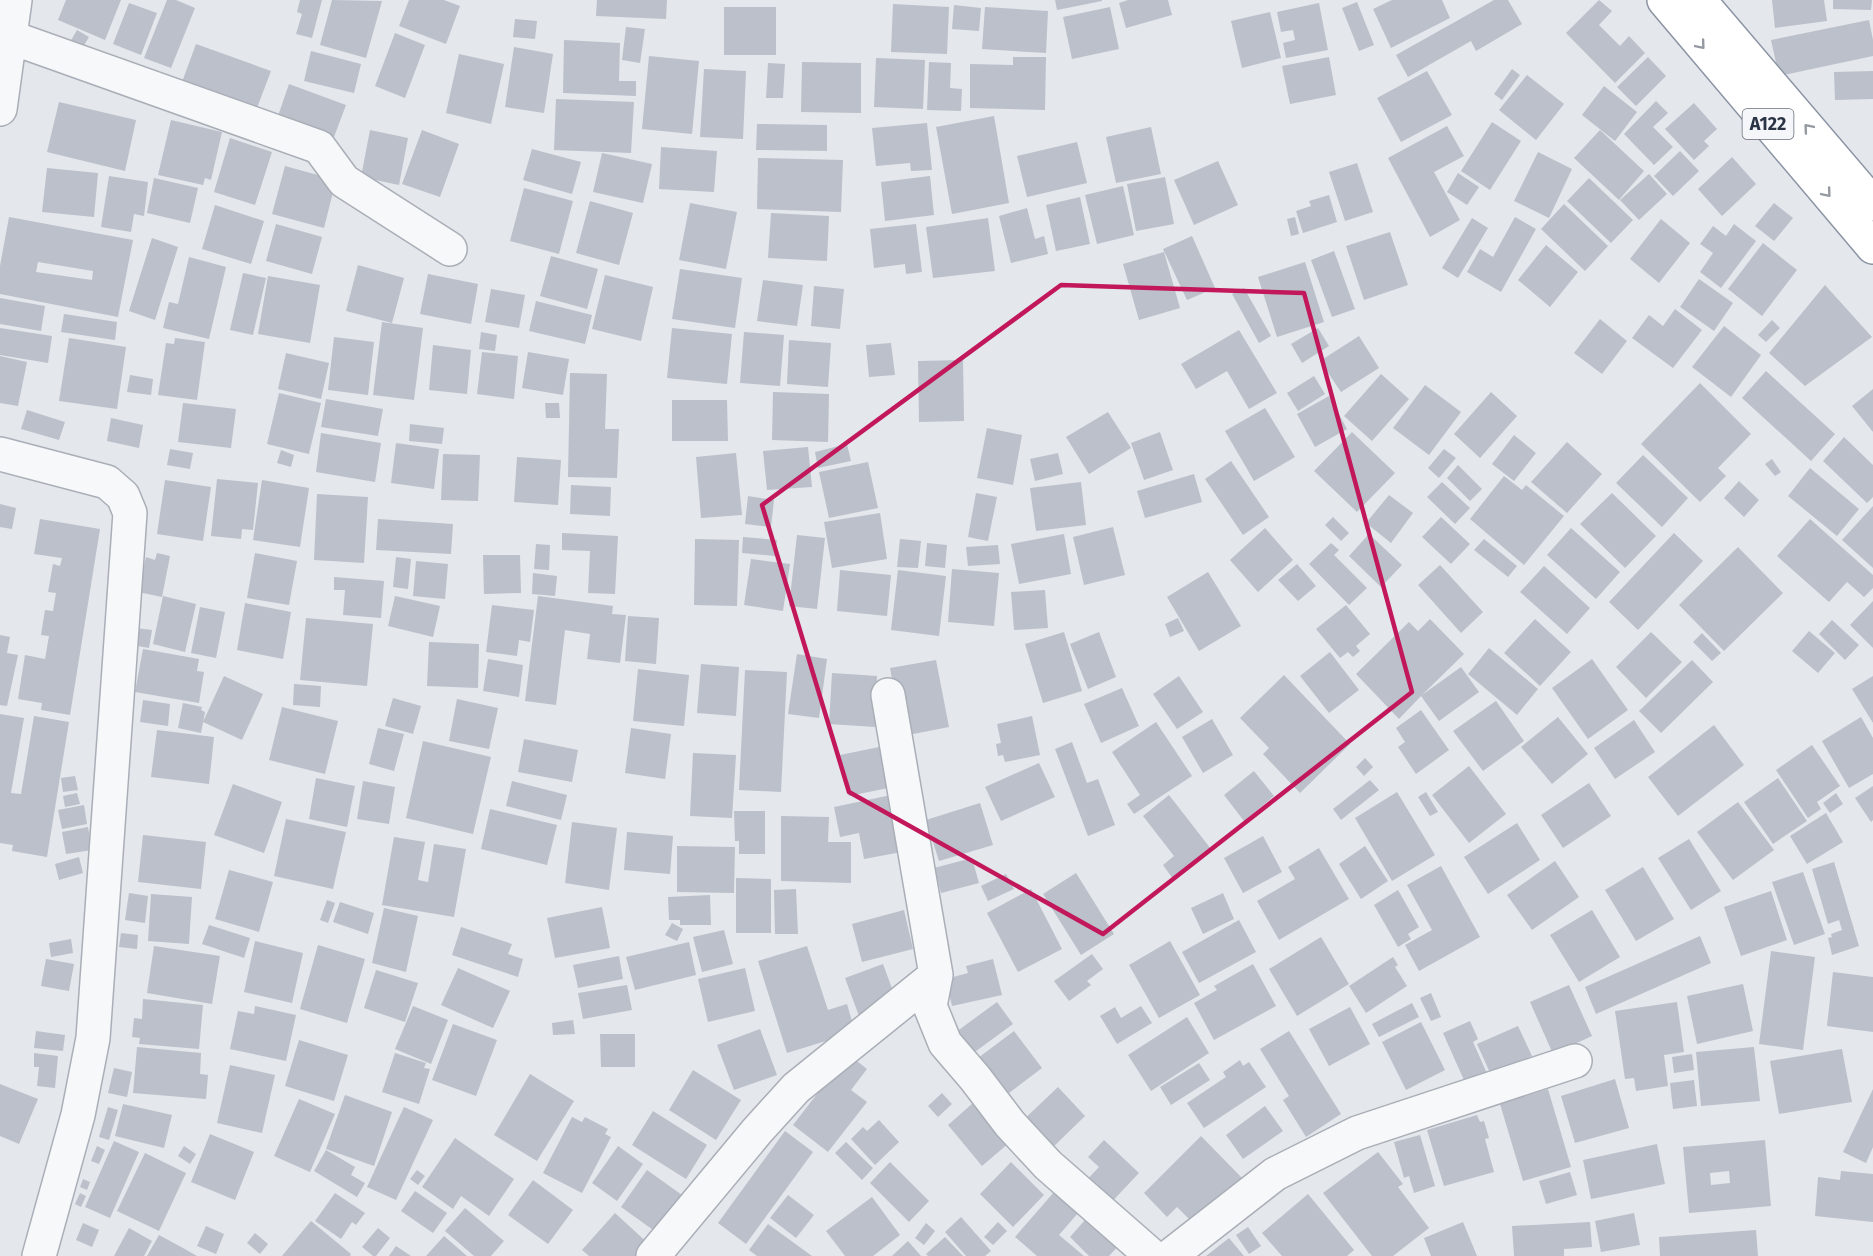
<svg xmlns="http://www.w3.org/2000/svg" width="1873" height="1256" font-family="'Fira Sans',sans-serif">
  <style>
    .building { fill: #bbc0ca; fill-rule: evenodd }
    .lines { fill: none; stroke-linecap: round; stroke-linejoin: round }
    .street-casing { stroke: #a9aeb7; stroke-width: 36 }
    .highway-casing { stroke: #8b94a3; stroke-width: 36 }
    .street { stroke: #f7f8fa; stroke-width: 33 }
    .highway { stroke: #fff; stroke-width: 33 }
    .oneway { stroke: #959aa2 }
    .marked { fill: none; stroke: #c2185b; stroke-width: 4.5; stroke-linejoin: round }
    .labels { text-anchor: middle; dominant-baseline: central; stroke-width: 5; stroke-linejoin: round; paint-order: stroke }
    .shield { fill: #f4f6f9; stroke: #676e7b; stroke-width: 1.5 }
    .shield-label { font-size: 18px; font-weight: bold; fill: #2b3445 }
  </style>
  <rect width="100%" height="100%" fill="#e4e7ec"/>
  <path class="building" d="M 66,0 L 121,0 L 105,40 L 58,20 Z
    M 167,0 L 176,0 L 195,8 L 171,68 L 144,58 Z
    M 300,0 L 322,0 L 312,38 L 296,34 L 302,14 L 297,12 Z
    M 332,0 L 382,1 L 366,58 L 320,45 Z
    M 409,0 L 444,0 L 460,6 L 446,44 L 399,26 Z
    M 597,0 L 667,0 L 666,19 L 596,16 Z
    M 1055,0 L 1102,0 L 1102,1 L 1057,10 Z
    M 1128,0 L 1168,0 L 1172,15 L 1126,28 L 1119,3 Z
    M 1392,0 L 1442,0 L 1450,18 L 1391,48 L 1373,9 Z
    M 1494,0 L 1508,0 L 1522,24 L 1476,51 L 1471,41 L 1408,77 L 1396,55 Z
    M 1599,0 L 1612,11 L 1599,25 L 1620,46 L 1629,36 L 1645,53 L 1615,83 L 1566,33 Z
    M 1772,0 L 1824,0 L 1827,21 L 1775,28 Z
    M 1833,0 L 1872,0 L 1871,10 L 1833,9 Z
    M 1357,2 L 1374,45 L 1359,51 L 1342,8 Z
    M 129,3 L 157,13 L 141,55 L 113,44 Z
    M 1319,3 L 1328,50 L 1286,58 L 1283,43 L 1295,40 L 1293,30 L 1281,32 L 1277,12 Z
    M 893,4 L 949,7 L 947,54 L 891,52 Z
    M 954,5 L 981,8 L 979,31 L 952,29 Z
    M 724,7 L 776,7 L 776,55 L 724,55 Z
    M 985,7 L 1048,11 L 1046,53 L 982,49 Z
    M 1110,7 L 1119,49 L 1072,59 L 1063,17 Z
    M 1270,12 L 1281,58 L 1242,68 L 1231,21 Z
    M 515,19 L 537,21 L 535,39 L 513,37 Z
    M 1869,20 L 1873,40 L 1873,56 L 1779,76 L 1771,40 Z
    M 626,27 L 645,29 L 640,63 L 622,60 Z
    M 77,30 L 89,37 L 77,57 L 65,51 Z
    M 395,33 L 425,45 L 405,98 L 375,86 Z
    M 564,40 L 620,43 L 619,81 L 636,81 L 636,96 L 563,93 Z
    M 196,44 L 271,71 L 257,108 L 182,82 Z
    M 514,47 L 553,54 L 544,113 L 505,107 Z
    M 311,51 L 361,64 L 354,93 L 304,81 Z
    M 459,54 L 504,64 L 491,124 L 446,113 Z
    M 649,56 L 699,61 L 692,134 L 642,129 Z
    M 1013,57 L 1046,57 L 1045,110 L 970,108 L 970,64 L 1013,65 Z
    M 1329,57 L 1336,95 L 1290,104 L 1282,66 Z
    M 1648,57 L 1666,76 L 1636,106 L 1617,87 Z
    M 876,58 L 925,60 L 923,109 L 874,107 Z
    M 802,62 L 861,63 L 861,113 L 801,112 Z
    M 929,62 L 951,63 L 950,88 L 962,89 L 961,111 L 927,110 Z
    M 768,63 L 785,64 L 783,98 L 766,98 Z
    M 704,69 L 746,71 L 743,139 L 700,137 Z
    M 1512,69 L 1520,75 L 1502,100 L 1494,94 Z
    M 1427,71 L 1452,115 L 1401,142 L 1377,98 Z
    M 1873,71 L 1873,99 L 1835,100 L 1834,72 Z
    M 1527,75 L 1564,104 L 1536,140 L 1499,110 Z
    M 289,84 L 346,105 L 334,137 L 278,116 Z
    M 1604,86 L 1637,112 L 1615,141 L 1582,115 Z
    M 556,99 L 634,102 L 631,153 L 554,150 Z
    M 1656,101 L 1668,113 L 1653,127 L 1673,147 L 1654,165 L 1624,134 Z
    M 59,102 L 136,120 L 125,171 L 47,152 Z
    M 1694,103 L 1717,129 L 1704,141 L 1709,146 L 1694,160 L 1665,129 Z
    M 994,116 L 1009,203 L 952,214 L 936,127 Z
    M 171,120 L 222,132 L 211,180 L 205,178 L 203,185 L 158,175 Z
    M 1492,122 L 1521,141 L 1490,190 L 1461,171 Z
    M 927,123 L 932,170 L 911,171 L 910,163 L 876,166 L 872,128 Z
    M 757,124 L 827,125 L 827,151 L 756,150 Z
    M 1447,126 L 1464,156 L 1434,172 L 1460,220 L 1430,237 L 1388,158 Z
    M 1151,127 L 1161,174 L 1116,183 L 1106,137 Z
    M 370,130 L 408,138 L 399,185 L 361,177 Z
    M 422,130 L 459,144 L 440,197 L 402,184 Z
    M 1600,130 L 1644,171 L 1619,200 L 1574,158 Z
    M 230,138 L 272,152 L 255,205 L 214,192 Z
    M 1077,142 L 1087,183 L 1027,197 L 1017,156 Z
    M 661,147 L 717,151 L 714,192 L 659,189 Z
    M 532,149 L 581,162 L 572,194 L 523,180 Z
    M 1680,151 L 1699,171 L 1673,196 L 1654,176 Z
    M 1538,152 L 1572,169 L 1549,218 L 1514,201 Z
    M 602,153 L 652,164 L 643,203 L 593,192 Z
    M 1732,157 L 1756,184 L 1722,216 L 1698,189 Z
    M 758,158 L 843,160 L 841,212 L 757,209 Z
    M 1218,161 L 1238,205 L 1194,225 L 1174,180 Z
    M 1357,163 L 1373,212 L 1345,221 L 1329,172 Z
    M 285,166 L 336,180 L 324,228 L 272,214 Z
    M 47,168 L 98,173 L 94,217 L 42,212 Z
    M 1458,173 L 1479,187 L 1467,205 L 1447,192 Z
    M 1649,174 L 1667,194 L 1639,220 L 1620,200 Z
    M 109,176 L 148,182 L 144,216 L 134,214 L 131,232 L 101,227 Z
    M 930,176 L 934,215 L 885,221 L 881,182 Z
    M 1165,177 L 1174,224 L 1136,231 L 1127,184 Z
    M 154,178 L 198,188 L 190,223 L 147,213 Z
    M 1589,178 L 1633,220 L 1611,243 L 1567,201 Z
    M 1123,186 L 1134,235 L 1097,244 L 1085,195 Z
    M 524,188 L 573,201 L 559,254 L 510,241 Z
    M 1329,195 L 1337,222 L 1303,233 L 1296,211 L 1311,206 L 1309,201 Z
    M 1080,197 L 1090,244 L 1056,251 L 1046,205 Z
    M 590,201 L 633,213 L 619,265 L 576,253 Z
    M 690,203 L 737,212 L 726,269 L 679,260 Z
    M 1774,203 L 1793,218 L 1774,241 L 1755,226 Z
    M 1564,204 L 1608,246 L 1585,271 L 1541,229 Z
    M 215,205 L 264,221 L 251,264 L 202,249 Z
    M 1027,208 L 1035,239 L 1044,236 L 1048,254 L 1011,263 L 999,216 Z
    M 771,213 L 829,216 L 827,261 L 768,258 Z
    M 9,217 L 133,240 L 118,317 L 0,294 L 0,266 ZM 38,262 L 93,271 L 92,280 L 36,272 Z
    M 1295,217 L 1299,234 L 1291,236 L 1287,219 Z
    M 1515,217 L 1536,229 L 1501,292 L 1467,272 L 1480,249 L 1493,257 Z
    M 988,218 L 995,271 L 933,278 L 926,227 Z
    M 1472,218 L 1488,228 L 1458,278 L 1442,268 Z
    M 1661,219 L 1690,243 L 1659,283 L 1630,259 Z
    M 276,224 L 322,237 L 312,274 L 266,261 Z
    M 916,224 L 922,272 L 906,274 L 905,264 L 874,268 L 870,229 Z
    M 1734,224 L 1756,241 L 1721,288 L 1700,272 L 1713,253 L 1700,244 L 1713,226 L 1726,236 Z
    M 1390,232 L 1408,285 L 1364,300 L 1346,246 Z
    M 1192,236 L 1215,288 L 1187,300 L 1163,249 Z
    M 152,238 L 178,247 L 155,320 L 129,311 Z
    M 1763,243 L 1797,270 L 1762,316 L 1728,289 Z
    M 1546,245 L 1578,272 L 1550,307 L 1518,280 Z
    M 1334,251 L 1355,309 L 1332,317 L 1311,260 Z
    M 1164,252 L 1180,308 L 1139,320 L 1123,264 Z
    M 551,256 L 598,269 L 587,309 L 540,296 Z
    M 189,257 L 226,267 L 209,339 L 163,328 L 169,302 L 178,304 Z
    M 1305,262 L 1324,322 L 1277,337 L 1258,277 Z
    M 358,265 L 404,278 L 392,323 L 346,311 Z
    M 680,269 L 742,278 L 735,328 L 672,319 Z
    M 243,273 L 266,278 L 253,335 L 230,330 Z
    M 428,274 L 478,284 L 471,324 L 420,314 Z
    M 605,275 L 653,287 L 641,341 L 592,329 Z
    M 268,276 L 320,285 L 310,343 L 258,334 Z
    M 1699,279 L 1733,303 L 1714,331 L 1680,307 Z
    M 763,280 L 803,285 L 797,326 L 757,321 Z
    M 1825,285 L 1872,337 L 1805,386 L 1769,353 Z
    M 814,286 L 844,289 L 840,329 L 811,326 Z
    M 1244,288 L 1271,336 L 1259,343 L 1232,294 Z
    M 491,289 L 525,295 L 519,328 L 485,322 Z
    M 0,298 L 45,306 L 41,331 L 0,324 Z
    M 536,301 L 592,315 L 585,344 L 529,331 Z
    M 1675,309 L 1702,330 L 1673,368 L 1632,338 L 1649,315 L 1663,326 Z
    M 64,314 L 117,322 L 115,340 L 61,332 Z
    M 1600,319 L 1627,341 L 1602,374 L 1574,353 Z
    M 1772,320 L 1780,328 L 1766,342 L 1758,335 Z
    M 382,322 L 423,328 L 414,400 L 373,395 Z
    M 1724,326 L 1761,355 L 1731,397 L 1692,367 Z
    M 0,328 L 52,336 L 48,363 L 0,355 Z
    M 672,328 L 732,334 L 727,384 L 667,378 Z
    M 1318,328 L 1329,346 L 1302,363 L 1291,344 Z
    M 1239,330 L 1277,393 L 1249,409 L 1227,371 L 1196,389 L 1181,364 Z
    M 481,332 L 497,335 L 495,351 L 479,349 Z
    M 744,332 L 784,335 L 780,386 L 740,383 Z
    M 1359,336 L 1379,368 L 1341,392 L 1320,361 Z
    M 334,337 L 374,342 L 368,395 L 328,390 Z
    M 69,338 L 126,347 L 117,409 L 59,401 Z
    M 175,338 L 205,342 L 197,400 L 158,395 L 166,343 L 174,344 Z
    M 789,340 L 831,343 L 828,387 L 787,384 Z
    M 891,343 L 895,375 L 869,377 L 866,345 Z
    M 433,345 L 471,350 L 467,394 L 429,390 Z
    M 482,352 L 518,356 L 514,399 L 477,394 Z
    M 528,352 L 569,359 L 563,395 L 522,388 Z
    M 286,353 L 329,363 L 321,399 L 278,389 Z
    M 0,356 L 27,362 L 18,406 L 0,403 Z
    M 963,360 L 964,421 L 919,422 L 918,361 Z
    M 1766,371 L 1835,434 L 1811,461 L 1742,398 Z
    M 570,373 L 607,374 L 605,429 L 619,429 L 617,478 L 568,477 Z
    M 1381,374 L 1409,399 L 1372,441 L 1344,416 Z
    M 130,375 L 153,379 L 151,395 L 127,392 Z
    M 1314,376 L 1325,394 L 1298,411 L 1287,393 Z
    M 1700,383 L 1751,434 L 1718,468 L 1726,476 L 1700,502 L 1641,444 Z
    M 1425,385 L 1461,412 L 1429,455 L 1393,428 Z
    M 1873,389 L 1873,432 L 1852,406 Z
    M 773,392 L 829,394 L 828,442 L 772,440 Z
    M 1491,392 L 1517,416 L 1480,458 L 1454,434 Z
    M 279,393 L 321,403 L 309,454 L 267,444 Z
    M 1329,396 L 1347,429 L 1315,447 L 1297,414 Z
    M 326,399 L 383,409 L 378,436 L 321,427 Z
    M 672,400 L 727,400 L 728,441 L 672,441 Z
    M 183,403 L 236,409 L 231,448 L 178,442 Z
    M 545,403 L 559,403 L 560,418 L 546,418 Z
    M 1265,408 L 1295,457 L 1254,481 L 1225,431 Z
    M 27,410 L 65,422 L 59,440 L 21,429 Z
    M 1108,412 L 1131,448 L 1089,474 L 1066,437 Z
    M 111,418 L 143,425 L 139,448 L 107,441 Z
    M 410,424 L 444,428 L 442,444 L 409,441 Z
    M 987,428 L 1022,435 L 1013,485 L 977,478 Z
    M 1160,432 L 1173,470 L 1144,480 L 1131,443 Z
    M 1352,432 L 1395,473 L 1357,512 L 1314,471 Z
    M 321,433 L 381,443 L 375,482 L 316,472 Z
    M 1514,435 L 1536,453 L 1514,481 L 1492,464 Z
    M 1844,437 L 1873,465 L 1873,497 L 1867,503 L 1823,461 Z
    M 1567,442 L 1602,474 L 1567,513 L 1531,482 Z
    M 396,443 L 439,449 L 434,489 L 391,483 Z
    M 847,444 L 851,461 L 818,468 L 815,452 Z
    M 808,447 L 812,487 L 767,490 L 763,451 Z
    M 170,449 L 193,453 L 190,469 L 167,465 Z
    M 1444,449 L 1456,458 L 1439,478 L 1428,468 Z
    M 281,450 L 294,455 L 291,467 L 277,463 Z
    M 736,453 L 742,515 L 701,518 L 696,457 Z
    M 1058,453 L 1063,474 L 1035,481 L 1030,459 Z
    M 443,454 L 480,455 L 478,501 L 441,500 Z
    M 1643,455 L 1688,498 L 1662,527 L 1616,483 Z
    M 517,457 L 561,460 L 558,505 L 514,502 Z
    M 1772,459 L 1781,472 L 1775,476 L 1765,464 Z
    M 1231,461 L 1269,517 L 1243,535 L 1205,479 Z
    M 868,462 L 878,508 L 829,518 L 819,472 Z
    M 1458,465 L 1482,489 L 1470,501 L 1447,478 Z
    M 1810,468 L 1859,509 L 1837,536 L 1788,496 Z
    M 1194,474 L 1202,502 L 1145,518 L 1137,491 Z
    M 1504,476 L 1522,490 L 1526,485 L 1564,516 L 1524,565 L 1470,519 Z
    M 217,479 L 258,483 L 253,530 L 242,529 L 241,539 L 211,536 Z
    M 165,480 L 211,487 L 203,541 L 157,534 Z
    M 262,480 L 309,488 L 300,547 L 253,540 Z
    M 1739,481 L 1759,500 L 1744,517 L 1724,498 Z
    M 1081,482 L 1086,525 L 1036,531 L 1030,488 Z
    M 1442,482 L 1470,508 L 1455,524 L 1427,497 Z
    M 571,485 L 611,487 L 610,516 L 570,514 Z
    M 976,493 L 997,497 L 988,541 L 968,537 Z
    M 1612,493 L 1656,536 L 1625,568 L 1580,524 Z
    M 317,494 L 368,497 L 364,563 L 314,560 Z
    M 1389,495 L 1413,513 L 1391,543 L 1366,523 Z
    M 748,496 L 774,500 L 771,527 L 745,524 Z
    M 0,504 L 16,508 L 12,529 L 0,527 Z
    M 1873,506 L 1873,568 L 1842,540 Z
    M 880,513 L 887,559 L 832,568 L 824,522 Z
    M 1333,517 L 1349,533 L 1341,541 L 1325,525 Z
    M 1441,517 L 1470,544 L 1451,564 L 1422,537 Z
    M 40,519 L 100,529 L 70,715 L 41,710 L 42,703 L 18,699 L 25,655 L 45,659 L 49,636 L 41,635 L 45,610 L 53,611 L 56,593 L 48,592 L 53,564 L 60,566 L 62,558 L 34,554 Z
    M 378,519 L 453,524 L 451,554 L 376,550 Z
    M 1810,519 L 1873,575 L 1873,588 L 1864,597 L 1847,582 L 1829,602 L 1777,556 Z
    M 1113,527 L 1125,575 L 1084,585 L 1073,537 Z
    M 1265,528 L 1293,560 L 1258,592 L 1230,560 Z
    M 1571,528 L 1620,572 L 1596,599 L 1547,555 Z
    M 562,533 L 618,536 L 615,594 L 588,593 L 590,551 L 562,550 Z
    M 1674,533 L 1703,561 L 1638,630 L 1609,602 Z
    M 1064,534 L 1071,574 L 1019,584 L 1011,544 Z
    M 1369,534 L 1402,565 L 1381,587 L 1349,556 Z
    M 797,535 L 825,538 L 817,609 L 789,606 Z
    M 743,537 L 777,540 L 775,556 L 742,553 Z
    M 695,539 L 739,540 L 737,606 L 694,605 Z
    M 900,539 L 921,541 L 918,568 L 897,567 Z
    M 1484,539 L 1517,566 L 1508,577 L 1474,550 Z
    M 927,543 L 947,545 L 945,568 L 925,566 Z
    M 1331,543 L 1339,550 L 1334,555 L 1367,588 L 1349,605 L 1309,564 Z
    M 536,544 L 550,545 L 549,570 L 534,569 Z
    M 998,545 L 1000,564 L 968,566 L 966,547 Z
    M 1738,547 L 1783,593 L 1724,651 L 1679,605 Z
    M 157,553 L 170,556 L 162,597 L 138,592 L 146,557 L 155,560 Z
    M 255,553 L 297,561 L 289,605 L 247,598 Z
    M 483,555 L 520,555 L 521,593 L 484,594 Z
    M 396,557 L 411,559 L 408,589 L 393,587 Z
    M 751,559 L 790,564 L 783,611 L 744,605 Z
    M 416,561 L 448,564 L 445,599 L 413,596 Z
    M 1297,564 L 1316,586 L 1298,601 L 1278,580 Z
    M 1440,565 L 1483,612 L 1461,633 L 1418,585 Z
    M 1544,566 L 1590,608 L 1567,634 L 1520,592 Z
    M 952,569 L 999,573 L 994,626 L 948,622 Z
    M 840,570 L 891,575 L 887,616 L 837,611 Z
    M 898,570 L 946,576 L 939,636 L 891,630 Z
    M 1208,572 L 1241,626 L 1199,651 L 1167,597 Z
    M 533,573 L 557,576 L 555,596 L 532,594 Z
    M 334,577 L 384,581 L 381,618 L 343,615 L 345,590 L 334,590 Z
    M 1045,590 L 1048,628 L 1014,630 L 1011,592 Z
    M 163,596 L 196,604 L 185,652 L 153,644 Z
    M 395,596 L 440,606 L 433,637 L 388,626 Z
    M 538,596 L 613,606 L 612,614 L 626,615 L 620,663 L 587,659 L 590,634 L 565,630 L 556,705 L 525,701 Z
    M 1873,601 L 1873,648 L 1850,625 Z
    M 245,603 L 291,612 L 283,659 L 237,650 Z
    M 492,605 L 534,610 L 530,642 L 519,640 L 517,656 L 486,652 Z
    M 1346,605 L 1370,634 L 1356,646 L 1360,651 L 1353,657 L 1348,652 L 1340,658 L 1316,629 Z
    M 200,607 L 225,612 L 216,658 L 191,653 Z
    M 628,616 L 659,618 L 656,664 L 625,661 Z
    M 306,618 L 373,624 L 367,686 L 300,680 Z
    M 1178,618 L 1184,631 L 1170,637 L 1165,624 Z
    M 1430,619 L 1464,654 L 1422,695 L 1461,667 L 1479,692 L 1439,721 L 1421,696 L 1399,719 L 1356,674 L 1409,622 L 1418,631 Z
    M 1535,619 L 1571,652 L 1540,686 L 1504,653 Z
    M 1832,620 L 1859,645 L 1845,660 L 1819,634 Z
    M 136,628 L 152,630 L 149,648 L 133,645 Z
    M 1809,631 L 1835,653 L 1818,673 L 1792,651 Z
    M 1064,632 L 1082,691 L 1043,703 L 1025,644 Z
    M 1099,632 L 1116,677 L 1088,689 L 1070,644 Z
    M 1651,632 L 1682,662 L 1646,698 L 1616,667 Z
    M 1702,633 L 1721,653 L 1712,661 L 1693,642 Z
    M 0,635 L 10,637 L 7,653 L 18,655 L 7,706 L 0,705 Z
    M 429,642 L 479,644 L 478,688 L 427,686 Z
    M 1489,648 L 1538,689 L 1517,715 L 1468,674 Z
    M 143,649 L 199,659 L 197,671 L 204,672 L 199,703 L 135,692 Z
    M 1330,652 L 1359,690 L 1329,713 L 1300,676 Z
    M 797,654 L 827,659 L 819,718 L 788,714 Z
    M 488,659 L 523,665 L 519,697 L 483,691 Z
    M 1592,659 L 1628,710 L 1588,739 L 1552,688 Z
    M 936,660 L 949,727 L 903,736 L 890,668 Z
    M 1692,660 L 1713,682 L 1661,733 L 1639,711 Z
    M 701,664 L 739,667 L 736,716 L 697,713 Z
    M 638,669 L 689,675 L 684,726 L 633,721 Z
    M 745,670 L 787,672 L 781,792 L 739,790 Z
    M 832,673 L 877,676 L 875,727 L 829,724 Z
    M 1284,675 L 1350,744 L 1300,793 L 1263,754 L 1269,748 L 1240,718 Z
    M 224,676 L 263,694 L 242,740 L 203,722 Z
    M 1179,676 L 1203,712 L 1177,729 L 1153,694 Z
    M 1873,676 L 1873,723 L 1852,689 Z
    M 294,684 L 321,686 L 320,707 L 293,705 Z
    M 1122,688 L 1139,726 L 1101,743 L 1084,704 Z
    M 393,698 L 421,706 L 413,734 L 385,726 Z
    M 457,699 L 498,708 L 489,749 L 449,741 Z
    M 143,700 L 170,704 L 168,726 L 140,722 Z
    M 1496,701 L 1524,741 L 1483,771 L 1453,731 Z
    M 183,703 L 202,707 L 201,710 L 205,712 L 201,733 L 178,728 Z
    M 282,707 L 338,721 L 325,774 L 269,760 Z
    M 1421,710 L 1449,750 L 1416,774 L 1398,747 L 1405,742 L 1396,728 Z
    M 0,714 L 24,718 L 11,793 L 21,794 L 34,716 L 69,722 L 47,857 L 12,851 L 13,845 L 0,843 Z
    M 1032,716 L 1040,755 L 1005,762 L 1003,755 L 998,756 L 996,744 L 1001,743 L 997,724 Z
    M 1558,717 L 1588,754 L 1552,784 L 1521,747 Z
    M 1861,717 L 1873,738 L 1873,774 L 1849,788 L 1822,741 Z
    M 1212,719 L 1233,755 L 1203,773 L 1182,737 Z
    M 1634,720 L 1655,752 L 1615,779 L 1594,748 Z
    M 1156,722 L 1192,776 L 1134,814 L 1127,804 L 1140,795 L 1112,752 Z
    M 1714,725 L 1744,765 L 1678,816 L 1648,777 Z
    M 378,728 L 404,734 L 394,771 L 369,764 Z
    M 631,728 L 671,734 L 665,779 L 625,773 Z
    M 157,730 L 214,737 L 209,784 L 151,777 Z
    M 524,739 L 578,750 L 572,782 L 518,772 Z
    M 423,741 L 491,757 L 473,834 L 406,818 Z
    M 1072,742 L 1087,783 L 1098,779 L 1115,825 L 1088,836 L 1055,749 Z
    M 1812,745 L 1840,786 L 1817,802 L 1821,809 L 1808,818 L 1776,770 Z
    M 884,746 L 893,787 L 849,796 L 840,755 Z
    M 693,753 L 736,755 L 732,818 L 690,816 Z
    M 1365,758 L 1373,767 L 1364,776 L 1356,767 Z
    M 1039,763 L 1055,797 L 1001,821 L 985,787 Z
    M 1469,766 L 1506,814 L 1469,843 L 1432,795 Z
    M 1254,771 L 1274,796 L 1244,821 L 1224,795 Z
    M 75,776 L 78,790 L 63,792 L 61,778 Z
    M 316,778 L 355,786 L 347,827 L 309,819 Z
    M 1778,778 L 1807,821 L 1773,844 L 1744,802 Z
    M 1370,780 L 1379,790 L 1341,820 L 1333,809 Z
    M 363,781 L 395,787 L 389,824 L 357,819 Z
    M 512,781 L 567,795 L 561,820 L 506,806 Z
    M 1589,783 L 1611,816 L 1563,848 L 1541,815 Z
    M 233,784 L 282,802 L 264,853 L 214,835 Z
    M 1873,786 L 1873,820 L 1871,822 L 1855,798 Z
    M 1397,792 L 1435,855 L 1392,881 L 1355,818 Z
    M 1426,792 L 1438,812 L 1430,816 L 1418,797 Z
    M 77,793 L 80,804 L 65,807 L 63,796 Z
    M 1836,793 L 1843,804 L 1830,813 L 1823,803 Z
    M 896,794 L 907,851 L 864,859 L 859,833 L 840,837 L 834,807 Z
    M 1169,795 L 1211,849 L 1173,879 L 1163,865 L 1174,856 L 1143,816 Z
    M 1738,802 L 1774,850 L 1733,880 L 1697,832 Z
    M 980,803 L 993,845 L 939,861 L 926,820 Z
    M 84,805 L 87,824 L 62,829 L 58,810 Z
    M 490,809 L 557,825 L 547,865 L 481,849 Z
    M 734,811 L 765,811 L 765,854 L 739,854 L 739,841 L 735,841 Z
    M 1826,813 L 1843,842 L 1807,864 L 1790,836 Z
    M 781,816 L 829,817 L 828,842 L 851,842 L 851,883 L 781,881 Z
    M 286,819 L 346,832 L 333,889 L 274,876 Z
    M 572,822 L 617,828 L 609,890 L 565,883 Z
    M 1517,823 L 1540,860 L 1488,894 L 1464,857 Z
    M 88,827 L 92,850 L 66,854 L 62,832 Z
    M 627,832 L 673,836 L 670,874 L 624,870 Z
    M 143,835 L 206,842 L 201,889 L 138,882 Z
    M 1263,836 L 1282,872 L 1243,893 L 1224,858 Z
    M 394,837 L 425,842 L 418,880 L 428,882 L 434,844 L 466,849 L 454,917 L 382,905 Z
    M 1689,839 L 1721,891 L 1691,910 L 1658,858 Z
    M 677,846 L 735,847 L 734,893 L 677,892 Z
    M 1365,846 L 1388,881 L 1361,899 L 1339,864 Z
    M 1319,848 L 1349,899 L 1279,940 L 1257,901 L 1295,879 L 1288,867 Z
    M 79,857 L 83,873 L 59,880 L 55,864 Z
    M 972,858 L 979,883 L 941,893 L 934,868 Z
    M 1555,861 L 1579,897 L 1532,930 L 1507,895 Z
    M 1834,862 L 1859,946 L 1832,955 L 1828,938 L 1832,937 L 1831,934 L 1842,930 L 1839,920 L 1828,924 L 1812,869 Z
    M 1441,866 L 1480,937 L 1419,971 L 1405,945 L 1432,930 L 1407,885 Z
    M 1643,867 L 1674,919 L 1636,941 L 1605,890 Z
    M 229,870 L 273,882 L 259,932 L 215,919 Z
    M 1803,872 L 1825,934 L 1794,945 L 1772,882 Z
    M 1076,873 L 1114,934 L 1081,955 L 1043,894 Z
    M 1006,874 L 1014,889 L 988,901 L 981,886 Z
    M 736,878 L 771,879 L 771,933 L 736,933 Z
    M 796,889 L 798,934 L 775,934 L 774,890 Z
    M 1031,889 L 1062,949 L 1018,972 L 987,913 Z
    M 1398,890 L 1419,927 L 1408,934 L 1411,939 L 1398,947 L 1374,905 Z
    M 1771,891 L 1787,940 L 1741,956 L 1724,907 Z
    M 129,893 L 148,896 L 145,923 L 125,920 Z
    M 1223,893 L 1234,919 L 1203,934 L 1191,908 Z
    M 151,894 L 192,897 L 189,944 L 148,941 Z
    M 710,895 L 711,925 L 680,925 L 680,920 L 669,920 L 668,897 Z
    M 327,900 L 335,903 L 328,923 L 320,920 Z
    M 340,902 L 374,913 L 368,934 L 333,922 Z
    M 602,907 L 610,948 L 555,958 L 547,918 Z
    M 384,908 L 418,916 L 406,972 L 372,963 Z
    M 904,910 L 913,949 L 862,962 L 852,924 Z
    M 1592,910 L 1620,957 L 1579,982 L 1550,935 Z
    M 1239,920 L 1256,952 L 1199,983 L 1182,952 Z
    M 672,923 L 683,929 L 677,941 L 665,935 Z
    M 209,925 L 250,938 L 244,958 L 202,944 Z
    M 461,927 L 512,944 L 508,954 L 523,959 L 518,977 L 452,955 Z
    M 724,930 L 733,964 L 702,972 L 693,937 Z
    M 121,933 L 138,935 L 137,949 L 119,947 Z
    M 1700,936 L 1711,963 L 1596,1014 L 1585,987 Z
    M 1321,937 L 1349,984 L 1297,1016 L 1269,969 Z
    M 71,939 L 73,953 L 51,957 L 49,943 Z
    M 255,941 L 303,953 L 292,1003 L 244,992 Z
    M 1170,941 L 1200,995 L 1159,1018 L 1129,965 Z
    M 689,942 L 696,975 L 635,990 L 626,957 Z
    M 318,945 L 365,959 L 347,1023 L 300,1009 Z
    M 154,946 L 220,956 L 212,1004 L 147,993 Z
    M 807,946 L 828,1010 L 847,1004 L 855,1032 L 787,1053 L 758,961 Z
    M 1771,951 L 1815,957 L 1803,1050 L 1759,1044 Z
    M 1092,954 L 1103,969 L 1087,981 L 1091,985 L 1069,1001 L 1054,981 Z
    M 619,956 L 623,979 L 578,988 L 573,965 Z
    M 1393,957 L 1398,965 L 1395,967 L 1407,986 L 1366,1013 L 1349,986 Z
    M 46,959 L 74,964 L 69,991 L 41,986 Z
    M 993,959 L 1002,995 L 952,1006 L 946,979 L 968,973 L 966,966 Z
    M 883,964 L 897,1002 L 859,1016 L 845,978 Z
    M 1253,964 L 1276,1006 L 1214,1040 L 1194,1003 L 1217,990 L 1214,986 Z
    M 458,968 L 510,991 L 493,1028 L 441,1005 Z
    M 745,968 L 755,1011 L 708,1022 L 698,979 Z
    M 376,970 L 418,983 L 405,1022 L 364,1008 Z
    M 1833,972 L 1873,977 L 1873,1032 L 1827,1026 Z
    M 1743,984 L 1753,1031 L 1697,1044 L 1687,996 Z
    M 627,985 L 632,1010 L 583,1019 L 578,993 Z
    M 1569,985 L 1592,1036 L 1553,1054 L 1530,1002 Z
    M 1431,993 L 1441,1017 L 1431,1021 L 1420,998 Z
    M 143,999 L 203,1005 L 199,1049 L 139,1044 L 140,1038 L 132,1037 L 134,1018 L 142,1019 Z
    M 997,1002 L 1013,1024 L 972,1054 L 956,1032 Z
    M 1677,1002 L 1684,1052 L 1664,1055 L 1668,1086 L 1636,1091 L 1634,1078 L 1625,1079 L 1615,1011 Z
    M 1412,1003 L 1419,1017 L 1379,1037 L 1372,1024 Z
    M 255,1006 L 296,1015 L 286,1061 L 230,1049 L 238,1011 L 254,1014 Z
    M 413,1006 L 448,1020 L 431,1064 L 395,1049 Z
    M 1141,1006 L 1152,1023 L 1117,1044 L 1100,1016 L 1115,1007 L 1121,1018 Z
    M 1350,1007 L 1370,1044 L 1329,1066 L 1309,1029 Z
    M 1187,1017 L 1209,1053 L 1151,1091 L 1128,1055 Z
    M 573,1020 L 575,1034 L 553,1035 L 552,1023 Z
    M 1470,1021 L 1478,1039 L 1473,1042 L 1489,1078 L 1467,1087 L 1443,1033 Z
    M 1421,1022 L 1445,1070 L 1406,1090 L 1382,1042 Z
    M 453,1024 L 497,1040 L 476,1096 L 432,1080 Z
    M 1518,1026 L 1532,1056 L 1491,1075 L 1477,1044 Z
    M 760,1029 L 777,1075 L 734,1090 L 717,1045 Z
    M 36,1031 L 65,1035 L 63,1051 L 34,1048 Z
    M 1014,1031 L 1042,1068 L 1001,1099 L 974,1061 Z
    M 1289,1031 L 1341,1114 L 1306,1137 L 1283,1100 L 1289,1096 L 1260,1049 Z
    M 600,1034 L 635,1034 L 635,1067 L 601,1067 Z
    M 299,1040 L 348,1055 L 334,1101 L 285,1086 Z
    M 137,1047 L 201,1053 L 200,1074 L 208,1075 L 206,1099 L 133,1093 Z
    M 1754,1047 L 1760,1101 L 1701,1106 L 1696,1052 Z
    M 1842,1049 L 1852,1102 L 1779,1114 L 1770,1061 Z
    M 34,1053 L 58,1056 L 55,1088 L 37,1086 L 39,1067 L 34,1067 Z
    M 395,1053 L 426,1063 L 424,1068 L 430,1069 L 419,1104 L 382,1092 Z
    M 848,1054 L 867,1069 L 851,1090 L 867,1102 L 828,1152 L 793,1125 Z
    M 1692,1054 L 1694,1070 L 1674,1073 L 1672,1057 Z
    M 1240,1060 L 1243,1066 L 1249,1062 L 1266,1087 L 1204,1128 L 1187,1103 L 1226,1077 L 1223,1072 Z
    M 1199,1063 L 1210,1080 L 1171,1105 L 1160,1087 Z
    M 230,1065 L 275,1075 L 262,1133 L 217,1123 Z
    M 114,1068 L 132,1072 L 127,1097 L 108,1093 Z
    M 693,1070 L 741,1100 L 716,1140 L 669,1110 Z
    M 530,1074 L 574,1101 L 537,1161 L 494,1135 Z
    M 1615,1079 L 1629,1128 L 1575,1143 L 1561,1096 Z
    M 1694,1080 L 1697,1106 L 1673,1109 L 1670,1083 Z
    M 0,1084 L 38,1099 L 19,1144 L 0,1136 Z
    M 1058,1087 L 1085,1116 L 1046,1154 L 1018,1125 Z
    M 1548,1089 L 1571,1167 L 1523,1181 L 1500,1104 Z
    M 1873,1089 L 1873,1147 L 1866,1163 L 1843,1152 Z
    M 942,1093 L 952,1104 L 938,1117 L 928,1106 Z
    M 345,1095 L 392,1112 L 374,1166 L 326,1149 Z
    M 981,1096 L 1016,1137 L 982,1166 L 948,1125 Z
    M 299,1099 L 335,1114 L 310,1172 L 274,1156 Z
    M 123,1104 L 172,1115 L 164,1148 L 115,1136 Z
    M 1265,1106 L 1283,1131 L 1243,1159 L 1226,1135 Z
    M 108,1107 L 118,1110 L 109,1140 L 99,1137 Z
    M 404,1107 L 433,1120 L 396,1200 L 367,1187 Z
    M 653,1111 L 707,1145 L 686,1179 L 632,1145 Z
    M 1477,1115 L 1480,1122 L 1484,1121 L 1489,1138 L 1485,1139 L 1494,1172 L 1444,1186 L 1427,1130 Z
    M 572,1117 L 582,1122 L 585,1117 L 608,1129 L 605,1134 L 611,1137 L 582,1193 L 543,1173 Z
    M 879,1120 L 899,1142 L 875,1165 L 851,1139 L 863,1127 L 867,1131 Z
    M 785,1131 L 813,1152 L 746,1244 L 718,1223 Z
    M 210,1134 L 254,1152 L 235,1200 L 191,1182 Z
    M 1420,1135 L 1435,1186 L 1414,1193 L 1409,1176 L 1404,1178 L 1394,1142 Z
    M 1201,1136 L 1243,1179 L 1196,1226 L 1177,1207 L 1167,1217 L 1144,1193 Z
    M 455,1138 L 514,1179 L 489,1216 L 461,1196 L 453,1209 L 422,1187 Z
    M 1104,1140 L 1139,1173 L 1104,1210 L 1080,1187 L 1099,1167 L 1088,1157 Z
    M 1765,1140 L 1771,1206 L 1689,1213 L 1683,1147 ZM 1729,1171 L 1730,1183 L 1711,1185 L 1710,1173 Z
    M 114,1141 L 139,1152 L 110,1218 L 85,1207 Z
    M 846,1142 L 873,1168 L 862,1180 L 835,1153 Z
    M 1657,1144 L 1665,1184 L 1591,1199 L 1583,1160 Z
    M 97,1146 L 105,1150 L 99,1164 L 91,1161 Z
    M 184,1146 L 196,1154 L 190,1164 L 178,1156 Z
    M 618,1146 L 643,1164 L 617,1201 L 592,1183 Z
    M 326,1150 L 355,1167 L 351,1175 L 365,1183 L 357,1197 L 314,1171 Z
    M 1378,1152 L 1403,1184 L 1398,1187 L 1429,1228 L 1393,1256 L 1372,1256 L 1323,1193 Z
    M 145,1153 L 186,1173 L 159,1231 L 117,1211 Z
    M 890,1162 L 929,1201 L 909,1222 L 870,1183 Z
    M 1011,1162 L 1044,1195 L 1013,1227 L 980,1194 Z
    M 417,1170 L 425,1176 L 418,1185 L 410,1179 Z
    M 647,1170 L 682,1195 L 656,1232 L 621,1207 Z
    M 1841,1171 L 1873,1174 L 1873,1222 L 1815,1216 L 1818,1177 L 1840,1180 Z
    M 1570,1172 L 1577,1195 L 1546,1204 L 1539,1181 Z
    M 83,1179 L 90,1182 L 87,1190 L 80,1187 Z
    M 533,1180 L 573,1210 L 548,1244 L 508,1215 Z
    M 1061,1184 L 1085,1205 L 1059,1235 L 1084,1256 L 1037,1256 L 1015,1237 Z
    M 415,1191 L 447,1213 L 433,1233 L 401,1211 Z
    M 80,1193 L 86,1196 L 81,1207 L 75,1204 Z
    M 335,1193 L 365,1213 L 356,1225 L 352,1222 L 341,1239 L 315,1221 Z
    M 1308,1194 L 1354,1250 L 1347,1256 L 1282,1256 L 1262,1233 Z
    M 788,1195 L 814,1215 L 796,1238 L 770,1218 Z
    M 872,1197 L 900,1235 L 873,1256 L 845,1256 L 826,1231 Z
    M 465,1208 L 504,1241 L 491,1256 L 474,1256 L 445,1231 Z
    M 1092,1212 L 1123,1241 L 1109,1256 L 1089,1256 L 1070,1237 Z
    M 615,1213 L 652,1247 L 643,1256 L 589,1256 L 582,1250 Z
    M 1634,1213 L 1640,1245 L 1601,1252 L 1595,1221 Z
    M 961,1217 L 991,1251 L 985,1256 L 966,1256 L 945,1232 Z
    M 311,1221 L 351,1254 L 350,1256 L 282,1256 Z
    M 998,1222 L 1007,1231 L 993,1245 L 984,1237 Z
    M 1463,1222 L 1477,1256 L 1431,1256 L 1424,1238 Z
    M 1590,1222 L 1592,1247 L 1564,1249 L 1564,1256 L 1514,1256 L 1512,1226 Z
    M 83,1223 L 99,1230 L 92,1247 L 76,1240 Z
    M 926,1223 L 935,1231 L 924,1245 L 915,1238 Z
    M 768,1224 L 812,1256 L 757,1256 L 749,1250 Z
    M 206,1226 L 224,1234 L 216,1254 L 197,1246 Z
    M 1248,1227 L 1261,1246 L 1249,1254 L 1236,1235 Z
    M 129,1228 L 152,1241 L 144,1256 L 114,1256 Z
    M 378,1228 L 390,1238 L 376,1256 L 373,1256 L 362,1247 Z
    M 1756,1230 L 1758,1256 L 1660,1256 L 1659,1237 Z
    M 255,1233 L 268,1244 L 260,1254 L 247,1243 Z
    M 159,1235 L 183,1248 L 197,1256 L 147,1256 Z
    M 444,1236 L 467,1256 L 426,1256 Z
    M 945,1237 L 963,1256 L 928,1256 L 926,1254 Z
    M 1229,1238 L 1244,1256 L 1206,1256 Z
    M 908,1241 L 921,1256 L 892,1256 Z
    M 396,1246 L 411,1256 L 389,1256 Z"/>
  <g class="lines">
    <defs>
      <path id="street" d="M 10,37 L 319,147 L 344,181 L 450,249
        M 0,109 L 15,0
        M 0,454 L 107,482 L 123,496 L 130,513 L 93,1038 L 78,1115 L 39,1256
        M 888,695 L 936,975 L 930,1006 L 945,1043 L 975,1078 L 1010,1124 L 1048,1165 L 1152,1256
        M 653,1256 L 757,1131 L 796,1088 L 936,975
        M 1170,1256 L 1275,1174 L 1357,1133 L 1575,1061"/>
      <path id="highway" d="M 1664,0 L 1873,247
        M 1699,0 L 1873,204"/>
    </defs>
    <use href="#street" class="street-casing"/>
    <use href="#highway" class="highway-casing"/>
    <use href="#street" class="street"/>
    <use href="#highway" class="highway"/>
  </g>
  <defs><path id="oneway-chevron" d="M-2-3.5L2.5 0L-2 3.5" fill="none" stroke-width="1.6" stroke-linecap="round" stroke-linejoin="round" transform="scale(1.5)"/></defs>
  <g class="oneway">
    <use href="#oneway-chevron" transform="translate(1701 45) rotate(50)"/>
    <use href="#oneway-chevron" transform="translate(1808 128) rotate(-130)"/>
    <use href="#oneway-chevron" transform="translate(1827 193) rotate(50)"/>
  </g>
  <path class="marked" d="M 1061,285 L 1304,293 L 1412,692 L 1103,934 L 849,792 L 762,505 Z"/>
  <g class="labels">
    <rect class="shield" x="1742.5" y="109" width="51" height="30" rx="4.5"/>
    <g class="shield-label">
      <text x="1768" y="124">A122</text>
    </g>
  </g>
</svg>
